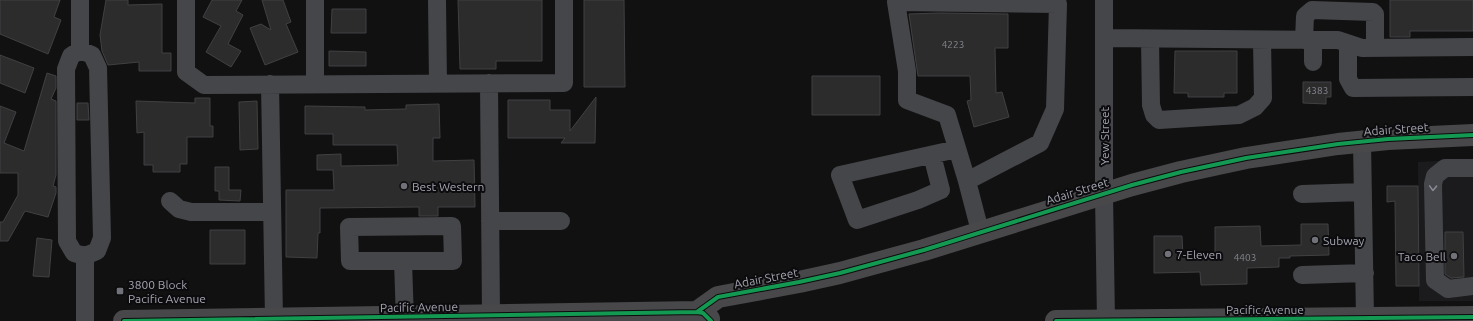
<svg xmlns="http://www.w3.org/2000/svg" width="1473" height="321" font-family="Ubuntu,sans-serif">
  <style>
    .built { fill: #1b1b1d }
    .building { fill: #2c2c2c; stroke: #414144 }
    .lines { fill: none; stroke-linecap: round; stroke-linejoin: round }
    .minor { stroke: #45464a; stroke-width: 18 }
    .highway { stroke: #48484b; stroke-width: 22 }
    .cycleway-casing { stroke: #0c0b0d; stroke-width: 6 }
    .cycleway { stroke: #139951; stroke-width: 4 }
    .oneway { stroke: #878892 }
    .poi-dot { fill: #707179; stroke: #0c0b0d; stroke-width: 1.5 }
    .labels { text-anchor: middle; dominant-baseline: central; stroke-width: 4; stroke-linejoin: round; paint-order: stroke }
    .number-label { font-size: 10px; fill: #858790 }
    .street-label { font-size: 12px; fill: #a3a5b1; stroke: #0c0b0d }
    .poi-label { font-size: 12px; fill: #a3a5b1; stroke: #0c0b0d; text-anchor: start }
  </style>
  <rect width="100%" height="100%" fill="#111"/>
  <path class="built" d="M 1473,159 L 1473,301 L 1419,301 L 1418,162 Z"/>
  <path class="building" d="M 0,0 L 60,0 L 54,17 L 61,20 L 48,54 L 0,34 Z
    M 106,0 L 128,0 L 128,5 L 162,4 L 162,53 L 171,53 L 171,71 L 139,71 L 139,62 L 108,65 L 102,51 L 100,35 Z
    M 212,0 L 242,0 L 236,11 L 243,15 L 228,44 L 241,51 L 231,67 L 206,52 L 221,26 L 203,17 Z
    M 262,0 L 283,0 L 291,22 L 286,24 L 298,52 L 265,65 L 250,28 L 261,24 L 271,30 Z
    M 458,0 L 542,0 L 542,61 L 496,61 L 496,69 L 460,69 Z
    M 584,0 L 624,0 L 625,87 L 584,87 Z
    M 1390,0 L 1473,0 L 1473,31 L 1410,31 L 1410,37 L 1390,37 Z
    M 332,9 L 366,9 L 366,33 L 331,33 Z
    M 939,13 L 1008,14 L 1008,48 L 995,48 L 996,93 L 1002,92 L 1009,117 L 974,127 L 967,101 L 971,100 L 970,76 L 918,76 L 909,14 Z
    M 329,51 L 366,52 L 366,66 L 329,66 Z
    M 1175,51 L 1237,51 L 1237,93 L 1224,93 L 1224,97 L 1188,97 L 1188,93 L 1174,93 Z
    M 0,55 L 34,68 L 25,93 L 0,83 Z
    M 47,73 L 56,76 L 56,88 L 51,99 L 56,101 L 56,175 L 53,186 L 56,187 L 56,193 L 48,217 L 25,211 L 8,241 L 0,241 L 0,222 L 3,222 L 18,195 L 18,173 L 0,173 L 0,106 L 16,112 L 4,143 L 24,151 Z
    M 812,76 L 880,76 L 880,115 L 812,115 Z
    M 1303,82 L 1331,82 L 1331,97 L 1326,97 L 1326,104 L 1303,103 Z
    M 596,97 L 595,143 L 561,143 L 565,138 L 508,138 L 508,100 L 550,100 L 550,110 L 570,110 L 570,131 Z
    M 195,98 L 210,98 L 210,126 L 213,126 L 213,137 L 187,137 L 187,164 L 180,164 L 180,172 L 153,172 L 153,165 L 144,165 L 144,132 L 137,133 L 136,101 L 195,103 Z
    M 257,101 L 258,149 L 240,150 L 239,102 Z
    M 77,103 L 88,103 L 89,120 L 77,120 Z
    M 439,104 L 440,138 L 433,138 L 433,161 L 474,160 L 475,207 L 438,207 L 438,216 L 419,216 L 419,207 L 320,208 L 320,233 L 318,233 L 317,258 L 286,257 L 286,190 L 334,190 L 333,170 L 317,170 L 317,155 L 341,154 L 341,166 L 398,165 L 397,145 L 333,145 L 333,134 L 305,134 L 305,106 L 365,107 L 365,110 L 406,109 L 406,105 Z
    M 215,167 L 229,167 L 229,190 L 241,190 L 240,201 L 219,200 L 219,191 L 215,191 Z
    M 1387,186 L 1418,186 L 1419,286 L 1396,286 L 1395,201 L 1387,202 Z
    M 1301,224 L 1328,224 L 1329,255 L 1290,256 L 1290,258 L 1279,258 L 1279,267 L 1247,268 L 1247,284 L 1201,285 L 1200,272 L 1154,273 L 1154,236 L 1182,236 L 1183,256 L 1215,255 L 1215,227 L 1260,226 L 1261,246 L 1301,245 Z
    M 210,230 L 245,230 L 245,264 L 210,264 Z
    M 1445,232 L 1463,232 L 1464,277 L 1451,278 L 1445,274 Z
    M 37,238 L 52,240 L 49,277 L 33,276 Z"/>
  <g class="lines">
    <path class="minor" d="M 80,0 L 80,50
      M 186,0 L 186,72 L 204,85 L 564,83 L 564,0
      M 315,0 L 315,84
      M 437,0 L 438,84
      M 1104,0 L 1104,194 L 1106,321
      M 1104,38 L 1338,40 L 1362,48 L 1473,47
      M 1150,39 L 1151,105 L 1154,115 L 1159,120 L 1239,115 L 1255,107 L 1263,98 L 1262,40
      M 1304,40 L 1305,16 L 1312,10 L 1373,12 L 1375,14 L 1375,48
      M 1313,40 L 1313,62
      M 1348,45 L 1348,79 L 1353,88 L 1473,87
      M 80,50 L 92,55 L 98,68 L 102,238 L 97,251 L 85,256 L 74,253 L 67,241 L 66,69 L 71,56 Z
      M 489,83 L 491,315
      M 270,84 L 274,319
      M 1362,142 L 1365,318
      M 932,155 L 941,190 L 918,200 L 857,220 L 840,175 L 957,149
      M 1473,168 L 1445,168 L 1435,176 L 1433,184 L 1435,280 L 1448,289 L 1473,286
      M 967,181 L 947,115 L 907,100 L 907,71 L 896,2 L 1058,4 L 1055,109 L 1040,143 L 967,181 L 980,231
      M 1302,194 L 1363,192
      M 170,201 L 179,209 L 191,212 L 272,212
      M 490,221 L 561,221
      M 85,256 L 85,321
      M 403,261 L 350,261 L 349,227 L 452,226 L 453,261 L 403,261 L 405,321
      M 1302,275 L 1365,273"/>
    <path class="highway" d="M 697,312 L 718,297 L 799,282 L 840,273 L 924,250 L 1132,185 L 1181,172 L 1246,158 L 1338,144 L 1388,139 L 1473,135
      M 124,321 L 697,312 L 703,313 L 709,319
      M 1056,321 L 1473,317"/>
    <defs>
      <path id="cycleway" d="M 697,312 L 718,297 L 799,282 L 840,273 L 924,250 L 1132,185 L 1181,172 L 1246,158 L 1338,144 L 1388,139 L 1473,135
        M 124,321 L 697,312 L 703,313 L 711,321
        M 1056,321 L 1473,317"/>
    </defs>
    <use href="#cycleway" class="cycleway-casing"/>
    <use href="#cycleway" class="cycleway"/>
  </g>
  <defs><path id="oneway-chevron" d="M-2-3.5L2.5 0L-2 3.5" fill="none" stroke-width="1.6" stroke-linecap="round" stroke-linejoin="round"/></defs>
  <use class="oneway" href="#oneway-chevron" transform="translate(1433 188) rotate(92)"/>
  <g class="poi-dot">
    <circle cx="404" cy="186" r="4"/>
    <circle cx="1315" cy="240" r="4"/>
    <circle cx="1168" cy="254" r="4"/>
    <circle cx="1454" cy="256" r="4"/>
    <rect x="116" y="287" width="8" height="8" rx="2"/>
  </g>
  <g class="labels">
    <g class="number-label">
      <text x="953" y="44">4223</text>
      <text x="1317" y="90">4383</text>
      <text x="1245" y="257">4403</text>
    </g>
    <g class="street-label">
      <text transform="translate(1396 129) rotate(-4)">Adair Street</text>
      <text transform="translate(1104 136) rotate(-90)">Yew Street</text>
      <text transform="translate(1077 191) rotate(-17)">Adair Street</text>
      <text transform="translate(766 278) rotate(-11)">Adair Street</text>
      <text transform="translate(419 307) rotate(-1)">Pacific Avenue</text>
      <text x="1265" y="309">Pacific Avenue</text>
    </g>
    <g class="poi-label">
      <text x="412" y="186">Best Western</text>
      <text x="1323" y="240">Subway</text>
      <text x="1176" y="254">7-Eleven</text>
      <text x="1446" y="256" text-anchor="end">Taco Bell</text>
      <text x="128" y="284">3800 Block<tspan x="128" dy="14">Pacific Avenue</tspan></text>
    </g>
  </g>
</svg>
